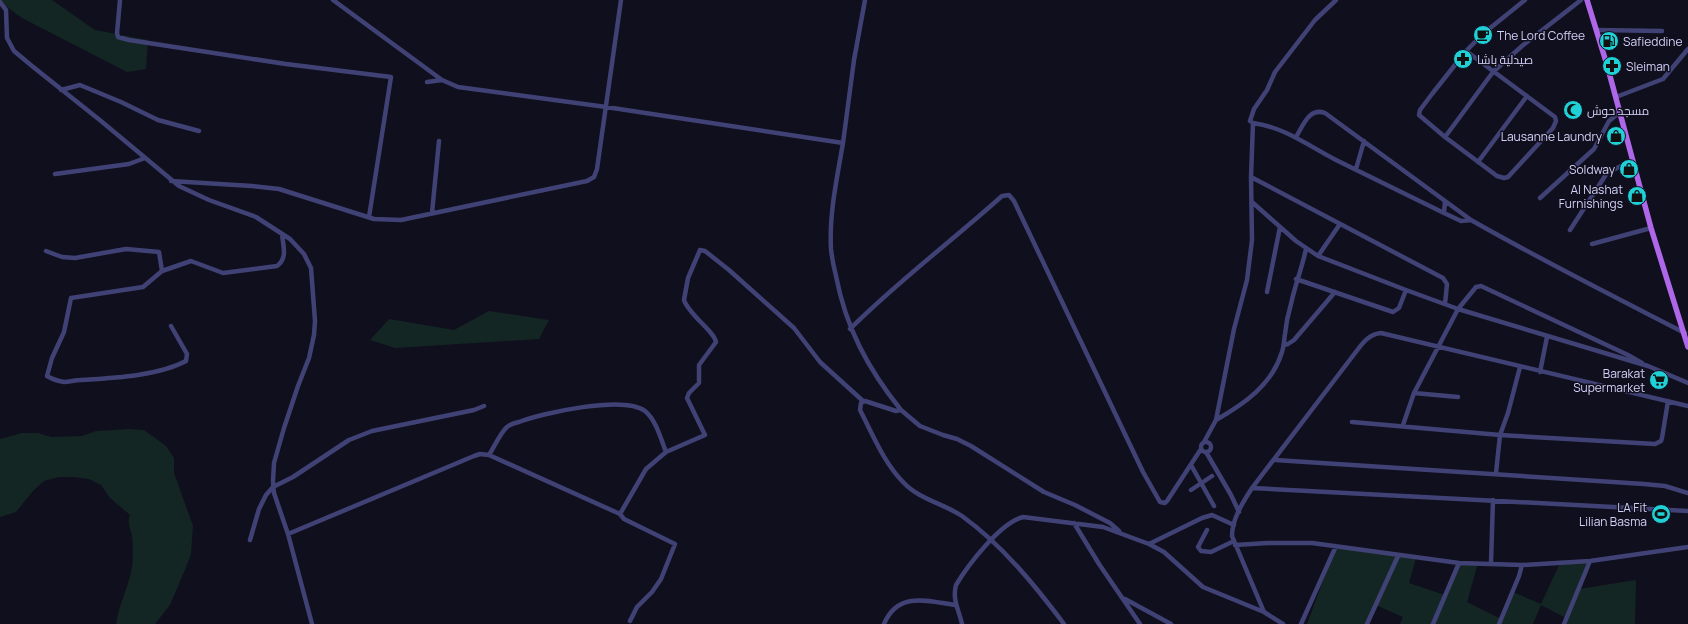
<svg xmlns="http://www.w3.org/2000/svg" width="1688" height="624" font-family="Manrope,Cairo,sans-serif">
  <style>
    .green { fill: #132624 }
    .lines { fill: none; stroke-linecap: round; stroke-linejoin: round }
    .minor { stroke: #404275; stroke-width: 4.5 }
    .major { stroke: #af67e9; stroke-width: 5.5 }
    .labels { text-anchor: middle; dominant-baseline: central; stroke-width: 3; stroke-linejoin: round; paint-order: stroke }
    .poi-label { font-size: 12px; fill: #d2d1f8; stroke: #100f1d; text-anchor: start }
  </style>
  <rect width="100%" height="100%" fill="#100f1d"/>
  <path class="green" d="M 0,0 L 52,0 L 95,30 L 148,40 L 146,69 L 127,72 L 22,18 L 0,2 Z
    M 489,311 L 549,320 L 539,339 L 395,348 L 370,340 L 389,319 L 454,330 Z
    M 129,429 L 144,430 L 166,446 L 174,458 L 174,473 L 193,526 L 191,554 L 186,567 L 170,605 L 155,624 L 116,624 C 119,604 129,586 132,567 C 133,558 133,545 132,536 C 130,527 127,523 130,515 L 110,498 L 101,485 L 89,479 L 74,477 L 59,477 L 44,481 L 33,491 L 16,512 L 0,517 L 0,439 L 22,433 L 38,433 L 51,437 L 82,436 L 96,431 Z
    M 1336,546 L 1416,558 L 1409,583 L 1445,595 L 1459,563 L 1478,563 L 1467,602 L 1501,619 L 1513,592 L 1541,604 L 1560,563 L 1590,561 L 1579,589 L 1636,580 L 1635,624 L 1564,624 L 1566,618 L 1541,605 L 1533,624 L 1400,624 L 1403,617 L 1376,605 L 1367,624 L 1307,624 Z"/>
  <g class="lines">
    <path class="minor" d="M 120,0 L 117,33 L 118,37 L 129,40 L 286,64 L 391,77 L 369,217
      M 333,0 L 442,80 L 458,87 L 606,107 L 843,143 L 854,60 L 865,0
      M 0,2 L 6,10 L 7,38 L 14,51 L 32,66 L 101,121 L 179,186 L 209,200 L 256,217 L 290,239 L 304,254 L 311,268 L 315,321 L 314,335 L 309,358 L 298,386 L 284,428 L 274,463 L 273,481 L 274,493 L 288,534 L 312,624
      M 1596,30 L 1662,31
      M 1466,51 L 1555,117 L 1556,121 L 1553,128 L 1508,177 L 1504,178 L 1497,176 L 1445,137 L 1419,115 L 1420,110 L 1432,94 L 1466,51 L 1484,33 L 1525,0
      M 427,82 L 442,80
      M 61,90 L 80,85 L 121,102 L 158,120 L 199,131
      M 1616,97 L 1663,79 L 1688,49
      M 1253,123 C 1284,127 1309,146 1336,160 C 1372,178 1408,195 1444,213 L 1461,221 L 1471,220 C 1541,260 1613,296 1685,333
      M 1296,137 C 1303,126 1309,107 1325,113 L 1471,220
      M 1445,137 L 1493,72 L 1522,46 L 1581,0
      M 843,143 C 837,178 829,214 831,249 C 832,259 834,268 836,276 C 846,328 868,369 901,410 L 896,411 L 865,401 L 861,403 L 860,410 C 873,435 884,463 904,483 C 919,499 944,504 962,516 C 1002,545 1034,584 1064,624
      M 1478,162 L 1527,96
      M 1356,169 L 1364,141
      M 55,174 L 129,164 L 145,158
      M 1251,177 L 1443,278 L 1447,284 L 1445,304
      M 171,181 L 252,186 L 279,189 L 374,219 L 401,220 L 587,181 L 594,177 L 597,169 L 621,0
      M 1540,198 L 1594,149 L 1609,121 L 1620,112
      M 1252,202 L 1296,241 L 1318,256 L 1406,290 L 1458,309 L 1648,366 L 1688,383
      M 432,213 L 439,141
      M 1444,213 L 1445,201
      M 1570,230 L 1607,173 L 1633,160
      M 1592,244 L 1651,228
      M 46,251 L 62,257 L 75,258 L 126,249 L 159,252 L 162,271
      M 1318,256 L 1340,224
      M 1296,279 L 1393,312 L 1399,308 L 1406,290
      M 1267,292 L 1280,227
      M 171,326 L 187,354 L 186,361 C 158,376 112,378 80,380 C 75,380 69,382 64,382 C 58,381 52,379 47,376 L 52,358 L 64,332 L 71,298 L 143,287 L 162,271 L 191,261 L 223,273 L 277,266 C 288,258 283,246 282,234
      M 850,329 C 898,281 952,241 1002,196 L 1009,195 L 1014,201 L 1143,472 L 1160,502 L 1165,503 L 1167,501 L 1201,449
      M 1284,345 L 1288,344 L 1294,340 L 1335,292
      M 1540,372 L 1547,337
      M 1414,393 L 1458,397
      M 901,410 L 920,426 L 943,435 L 957,439 L 971,446 L 1044,492 L 1075,505 L 1110,523 L 1119,531
      M 1216,420 C 1244,404 1272,385 1282,352 C 1284,346 1284,340 1285,334 C 1286,324 1288,314 1291,304 C 1295,285 1302,268 1306,249
      M 1352,422 L 1500,435 L 1655,444 L 1661,441 L 1662,438 L 1668,401
      M 1403,425 L 1414,393 L 1458,309 L 1476,287 L 1481,286 L 1628,355 L 1642,363
      M1201 447a5 5 0 1 1 10 0a5 5 0 1 1-10 0Z
      M 1204,442 L 1216,420 L 1234,329 L 1247,280 L 1252,240 L 1251,177 L 1253,123 L 1250,121 L 1254,109 L 1267,90 L 1275,72 L 1315,20 L 1336,0
      M 1206,452 L 1231,495 L 1239,512
      M 489,455 C 494,447 501,432 507,427 C 510,424 515,423 519,422 C 542,413 624,395 645,411 C 656,420 661,439 666,452
      M 1275,460 L 1644,484 L 1665,486 L 1688,493
      M 1191,465 L 1214,506
      M 1496,473 L 1500,435 L 1508,413 L 1520,367
      M 1252,488 L 1688,511
      M 1191,490 L 1212,476
      M 620,514 L 646,469 L 666,452 L 705,435 L 687,398 L 689,393 L 699,383 L 699,365 L 716,342 C 714,331 689,315 684,300 L 688,278 L 700,250 L 705,251 L 729,270 L 794,328 L 820,362 L 863,401
      M 1074,523 L 1099,564 L 1140,624
      M 1207,530 L 1198,547 L 1201,551 L 1211,552 L 1234,541
      M 288,534 L 474,456 L 480,454 L 489,455 L 620,514 L 624,519 L 675,544 L 661,579 L 652,592 L 637,607 L 630,621
      M 250,540 L 259,509 L 266,495 L 273,487 L 293,477 L 349,440 L 372,431 L 474,410 L 484,406
      M 1149,544 L 1202,518 L 1212,515 L 1234,525
      M 1235,545 L 1268,543 L 1312,543 L 1459,563 L 1522,565 L 1590,561 L 1688,547
      M 1491,563 L 1493,500
      M 1125,599 L 1171,624
      M 1264,612 L 1232,536 C 1232,519 1243,502 1252,488 L 1352,357 C 1360,347 1367,334 1381,333 L 1688,406
      M 884,624 C 898,591 927,601 955,605
      M 962,624 C 959,610 952,600 956,585 C 968,565 1000,523 1023,517 L 1103,527 L 1149,544 L 1164,552 L 1203,587 L 1264,612 L 1283,624
      M 1301,624 L 1336,546
      M 1367,624 L 1398,556
      M 1433,624 L 1459,563
      M 1499,624 L 1519,576 L 1522,565
      M 1564,624 L 1590,561"/>
    <path class="major" d="M 1587,0 L 1607,65 L 1651,228 L 1688,347"/>
  </g>
  <defs>
    <symbol id="cafe-disc" viewBox="-11 -11 22 22"><circle r="9.5" fill="#1fd1d7" stroke="#100f1d"/><path d="M-5.5-4.5H6V0H3Q3 3.5 0 3.5H-2.5Q-5.5 3.5-5.5 0ZM3-3.2v2h1.7v-2ZM-6 4.5H4V6H-6Z" fill="#111"/></symbol>
    <symbol id="fuel-disc" viewBox="-11 -11 22 22"><circle r="9.5" fill="#1fd1d7" stroke="#100f1d"/><path d="M-5.5-6h7V0h2V4h1.3V-2.5L3-4.5l.8-.8L6-3V5H2.5V1h-1V6h-7ZM-4.2-4.7v3.2H.2V-4.7Z" fill="#111"/></symbol>
    <symbol id="pharmacy-disc" viewBox="-11 -11 22 22"><circle r="9.5" fill="#1fd1d7" stroke="#100f1d"/><path d="M-2-6h4v4h4v4h-4v4h-4v-4h-4v-4h4Z" fill="#111"/></symbol>
    <symbol id="mosque-disc" viewBox="-11 -11 22 22"><circle r="9.5" fill="#1fd1d7" stroke="#100f1d"/><path d="M3.5-4.9A6 6 0 1 0 3.5 4.9A5 5 0 1 1 3.5-4.9Z" fill="#111"/></symbol>
    <symbol id="shop-disc" viewBox="-11 -11 22 22"><circle r="9.5" fill="#1fd1d7" stroke="#100f1d"/><path d="M-5-2.5h2.3a2.7 3.5 0 0 1 5.4 0H5L5.5 6h-11ZM-1.5-2.5h3a1.5 2.3 0 0 0-3 0Z" fill="#111"/></symbol>
    <symbol id="supermarket-disc" viewBox="-11 -11 22 22"><circle r="9.5" fill="#1fd1d7" stroke="#100f1d"/><path d="M-6-5.5h2.5l.6 2H6L4.5 2H-2.5L-4.4-4H-6ZM-1.5 3.2a1.3 1.3 0 1 0 .1 0ZM3 3.2a1.3 1.3 0 1 0 .1 0Z" fill="#111"/></symbol>
    <symbol id="stadium-disc" viewBox="-11 -11 22 22"><circle r="9.5" fill="#1fd1d7" stroke="#100f1d"/><path d="M0-5a6.5 5 0 1 0 0 10a6.5 5 0 1 0 0-10ZM-3.5-1.8h7v3.6h-7Z" fill="#111"/></symbol>
  </defs>
  <g fill-rule="evenodd">
    <use href="#cafe-disc" x="1472" y="24" width="22" height="22"/>
    <use href="#fuel-disc" x="1598" y="30" width="22" height="22"/>
    <use href="#pharmacy-disc" x="1452" y="48" width="22" height="22"/>
    <use href="#pharmacy-disc" x="1601" y="55" width="22" height="22"/>
    <use href="#mosque-disc" x="1562" y="99" width="22" height="22"/>
    <use href="#shop-disc" x="1605" y="125" width="22" height="22"/>
    <use href="#shop-disc" x="1618" y="158" width="22" height="22"/>
    <use href="#shop-disc" x="1626" y="185" width="22" height="22"/>
    <use href="#supermarket-disc" x="1648" y="369" width="22" height="22"/>
    <use href="#stadium-disc" x="1650" y="503" width="22" height="22"/>
  </g>
  <g class="labels">
    <g class="poi-label">
      <text x="1497" y="35">The Lord Coffee</text>
      <text x="1623" y="41">Safieddine</text>
      <text x="1477" y="59">صيدلية باشا</text>
      <text x="1626" y="66">Sleiman</text>
      <text x="1587" y="110">مسجد حوش</text>
      <text x="1602" y="136" text-anchor="end">Lausanne Laundry</text>
      <text x="1615" y="169" text-anchor="end">Soldway</text>
      <text x="1623" y="189" text-anchor="end">Al Nashat<tspan x="1623" dy="14">Furnishings</tspan></text>
      <text x="1645" y="373" text-anchor="end">Barakat<tspan x="1645" dy="14">Supermarket</tspan></text>
      <text x="1647" y="507" text-anchor="end">LA Fit<tspan x="1647" dy="14">Lilian Basma</tspan></text>
    </g>
  </g>
</svg>
